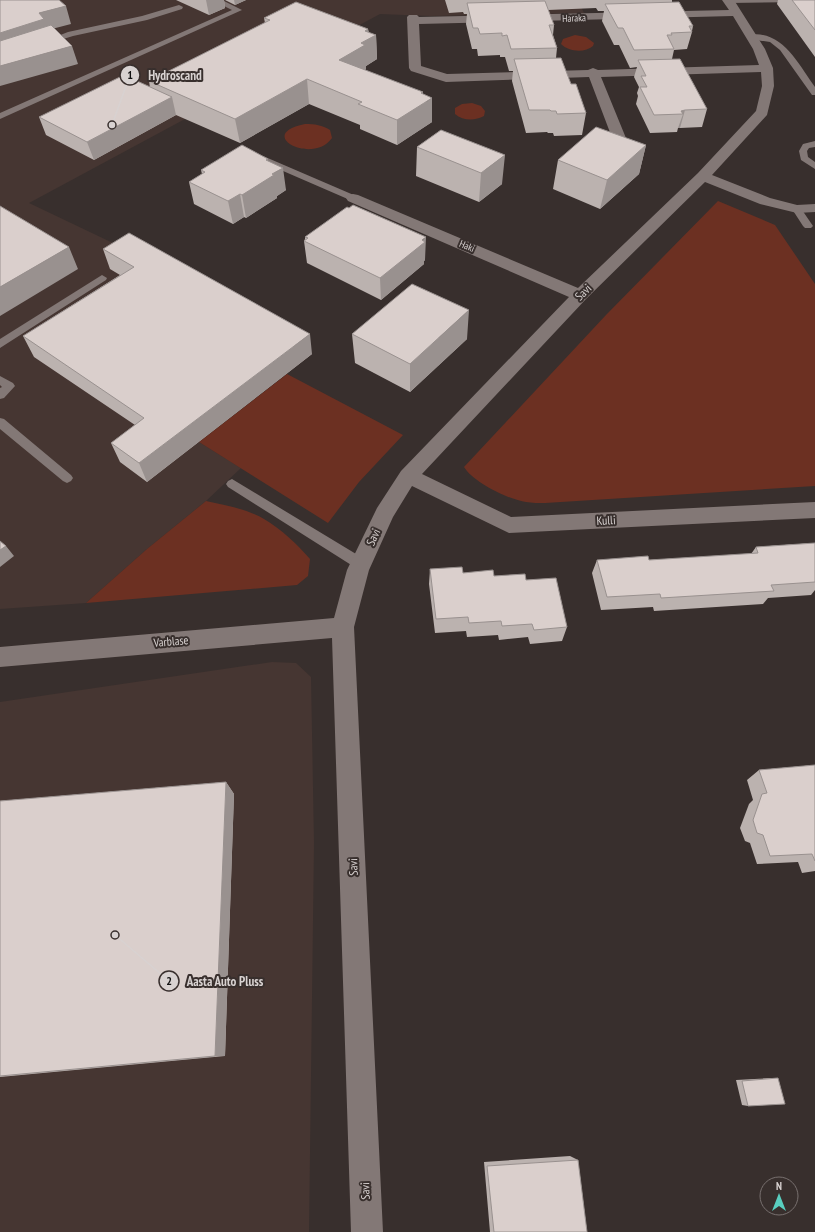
<svg xmlns="http://www.w3.org/2000/svg" width="815" height="1232" font-family="'PT Sans Narrow',sans-serif">
  <style>
    .built { fill: #463632 }
    .green { fill: #6c3022 }
    .lines { fill: none; stroke-linecap: round; stroke-linejoin: round }
    .lane { fill: #837876; fill-rule: evenodd }
    .street { fill: #837876; fill-rule: evenodd }
    .wall { fill: #bbb2af }
    .shaded-wall { fill: #99918f }
    .building { fill: #dacfcc; stroke: #99918f }
    .labels { text-anchor: middle; dominant-baseline: central; stroke-width: 4; stroke-linejoin: round; paint-order: stroke }
    .far-street-label { font-size: 10px; fill: #d8d2d1; stroke: #382f2d }
    .street-label { font-size: 12px; fill: #d8d2d1; stroke: #382f2d }
    .leader { fill: none; stroke: #d8d2d1; stroke-width: 1.5 }
    .callout-dot { fill: #d8d2d1; stroke: #382f2d; stroke-width: 1.5 }
    .mark-label { font-size: 12px; text-anchor: middle; font-weight: bold; fill: #111 }
    .callout-label { font-size: 13px; text-anchor: middle; font-weight: bold; fill: #d8d2d1; stroke: #382f2d; stroke-width: 4; stroke-linejoin: round; paint-order: stroke }
  </style>
  <rect width="100%" height="100%" fill="#382f2d"/>
  <path class="built" d="M 0,0 L 578,0 L 584,13 L 430,16 L 380,14 L 29,203 L 136,254 L 312,354 L 199,442 L 241,468 L 206,501 L 147,549 L 86,603 L 0,609 Z
    M 272,662 L 296,663 L 311,677 L 314,843 L 309,1232 L 0,1232 L 0,702 Z"/>
  <path class="green" d="M 575,35 L 586,37 L 594,43 L 593,46 C 585,53 569,52 561,44 L 563,39 Z
    M 472,103 L 481,106 L 485,111 L 484,116 C 475,121 463,121 455,114 L 455,108 L 462,104 Z
    M 305,124 C 315,124 322,125 330,130 L 332,138 C 312,166 254,134 305,124 Z
    M 718,201 L 775,225 L 815,284 L 815,486 L 545,503 C 539,503 532,503 526,502 C 509,500 473,482 464,467 L 606,315 Z
    M 287,374 L 403,435 L 359,482 L 328,523 L 199,442 Z
    M 206,501 C 225,505 247,509 264,519 C 281,529 298,545 310,559 L 308,576 L 297,585 L 86,603 L 147,549 Z"/>
  <g class="lines">
    <path class="lane" d="M 212,0 L 222,0 L 242,10 L 0,119 L 0,113 L 232,10 Z
      M 726,0 L 805,0 L 801,2 L 729,3 L 726,3 Z
      M 179,5 L 183,7 L 182,9 L 147,20 L 73,36 L 44,45 L 40,43 L 68,32 L 142,16 Z
      M 749,35 C 782,29 799,65 815,87 L 815,95 L 812,95 L 780,50 L 770,42 L 749,39 Z
      M 815,141 L 815,147 L 809,148 L 807,151 L 808,157 L 815,162 L 815,169 L 801,160 L 799,151 L 803,144 Z
      M 263,156 L 356,196 L 358,198 L 353,201 L 350,200 L 260,161 L 259,159 Z
      M 797,206 L 800,207 L 813,226 L 811,228 L 805,228 L 803,226 L 792,209 Z
      M 102,275 L 107,278 L 106,280 L 0,348 L 0,339 Z
      M 0,376 L 13,383 L 15,386 L 4,398 L 0,399 L 0,388 L 2,387 L 0,385 Z
      M 0,418 L 4,419 L 71,475 L 73,478 L 71,481 L 67,483 L 63,481 L 0,429 Z
      M 232,479 L 366,560 L 368,564 L 366,568 L 361,570 L 356,568 L 228,487 L 226,484 L 228,481 Z"/>
    <path class="street" d="M 722,0 L 734,0 L 765,49 L 773,68 L 774,86 L 767,115 L 712,175 L 770,198 L 797,205 L 815,204 L 815,212 L 797,213 L 760,204 L 705,182 L 586,299 L 422,474 L 511,517 L 815,502 L 815,518 L 509,533 L 412,486 L 393,517 L 369,570 L 354,627 L 383,1232 L 351,1232 L 332,638 L 0,667 L 0,647 L 334,618 L 347,570 L 377,508 L 401,471 L 569,297 L 348,201 L 346,198 L 348,195 L 353,194 L 358,195 L 578,288 L 698,173 L 756,111 L 762,86 L 761,72 L 601,77 L 628,143 L 626,146 L 616,146 L 614,143 L 589,77 L 446,82 L 411,71 L 409,68 L 407,17 L 409,15 L 417,15 L 419,17 L 729,10 ZM 733,16 L 753,49 L 759,65 L 598,70 L 593,68 L 588,70 L 447,74 L 421,66 L 419,24 Z"/>
  </g>
  <path class="wall" d="M 176,0 L 224,0 L 225,8 L 209,15 Z
    M 225,0 L 246,0 L 235,5 Z
    M 445,0 L 672,0 L 672,2 L 693,26 L 692,31 L 692,32 L 687,49 L 674,50 L 672,59 L 707,109 L 702,127 L 680,128 L 678,128 L 677,132 L 650,133 L 636,104 L 638,96 L 637,93 L 639,87 L 634,77 L 637,67 L 630,68 L 619,45 L 614,45 L 602,21 L 604,11 L 598,11 L 596,8 L 548,10 L 554,25 L 553,35 L 557,48 L 556,58 L 586,113 L 582,135 L 554,136 L 553,133 L 548,133 L 547,132 L 526,133 L 512,81 L 513,71 L 509,71 L 505,57 L 500,57 L 500,55 L 478,56 L 477,49 L 472,49 L 466,24 L 467,14 L 464,14 L 463,12 L 449,13 Z
    M 778,0 L 815,0 L 815,57 L 777,4 Z
    M 264,18 L 368,29 L 369,33 L 376,35 L 377,59 L 366,66 L 366,69 L 365,70 L 423,94 L 432,122 L 397,145 L 360,129 L 360,125 L 309,104 L 240,143 L 176,115 L 94,160 L 46,135 L 39,117 L 150,88 L 149,81 L 265,23 Z
    M 441,130 L 502,184 L 479,202 L 416,176 L 417,147 Z
    M 646,145 L 639,174 L 600,209 L 553,189 L 558,160 Z
    M 268,161 L 286,190 L 277,196 L 277,198 L 246,218 L 244,217 L 233,224 L 194,204 L 189,182 L 202,174 L 201,170 Z
    M 305,237 L 425,260 L 424,261 L 424,264 L 381,300 L 307,263 L 304,241 L 305,239 Z
    M 103,249 L 312,354 L 147,482 L 120,462 L 111,443 L 135,425 L 34,357 L 23,336 L 120,275 L 110,269 Z
    M 352,334 L 467,339 L 410,392 L 355,363 Z
    M 814,543 L 815,543 L 815,590 L 811,595 L 768,598 L 763,604 L 654,611 L 653,607 L 601,610 L 592,573 L 597,560 L 649,560 L 751,554 L 756,547 Z
    M 430,569 L 526,580 L 567,627 L 562,641 L 530,644 L 528,637 L 499,640 L 498,635 L 467,637 L 466,631 L 435,633 L 429,584 Z
    M 815,765 L 815,871 L 802,873 L 798,862 L 757,864 L 750,843 L 745,841 L 740,828 L 749,804 L 753,800 L 747,780 L 759,770 Z
    M 226,782 L 234,794 L 225,1056 L 0,1077 L 0,801 Z
    M 772,1078 L 778,1078 L 748,1106 L 742,1105 L 736,1080 Z
    M 570,1156 L 578,1160 L 587,1232 L 490,1232 L 484,1162 Z"/>
  <path class="shaded-wall" d="M 206,0 L 224,0 L 225,8 L 209,15 Z
    M 234,0 L 246,0 L 235,5 Z
    M 66,6 L 71,24 L 48,30 L 0,53 L 0,33 L 39,13 Z
    M 368,29 L 369,39 L 376,35 L 377,59 L 366,66 L 366,69 L 341,84 L 339,60 L 361,43 L 365,31 Z
    M 72,46 L 78,64 L 0,86 L 0,66 Z
    M 307,79 L 309,104 L 240,143 L 235,119 Z
    M 423,92 L 423,104 L 432,98 L 432,122 L 397,145 L 397,120 Z
    M 172,97 L 176,115 L 94,160 L 87,142 Z
    M 685,110 L 680,128 L 678,128 L 683,114 L 681,111 Z
    M 646,145 L 639,174 L 600,209 L 607,180 Z
    M 505,155 L 502,184 L 479,202 L 481,173 Z
    M 268,159 L 271,177 L 272,174 L 283,168 L 286,190 L 277,196 L 277,198 L 246,218 L 242,195 L 266,160 Z
    M 240,194 L 244,217 L 233,224 L 228,201 Z
    M 426,237 L 425,260 L 424,261 L 424,264 L 381,300 L 380,278 Z
    M 69,247 L 78,269 L 0,316 L 0,287 Z
    M 469,310 L 467,339 L 410,392 L 410,364 Z
    M 310,334 L 312,354 L 147,482 L 139,463 Z
    M 6,546 L 14,556 L 0,567 L 0,550 Z
    M 226,782 L 234,794 L 225,1056 L 215,1056 Z"/>
  <path class="building" d="M 0,0 L 59,0 L 66,6 L 39,13 L 44,19 L 0,33 Z
    M 792,0 L 815,0 L 815,30 Z
    M 545,1 L 554,25 L 549,25 L 557,48 L 511,49 L 507,35 L 502,36 L 502,33 L 480,34 L 478,28 L 473,28 L 467,3 Z
    M 296,2 L 368,29 L 365,31 L 376,35 L 361,43 L 365,45 L 339,60 L 423,92 L 421,93 L 432,98 L 397,120 L 358,104 L 362,102 L 307,79 L 235,119 L 149,81 L 270,20 L 264,18 Z
    M 679,2 L 693,26 L 689,26 L 692,32 L 671,33 L 672,35 L 667,35 L 674,49 L 634,50 L 623,28 L 618,28 L 605,4 Z
    M 51,25 L 72,46 L 0,66 L 0,41 Z
    M 561,58 L 571,84 L 576,84 L 586,113 L 557,114 L 556,111 L 551,111 L 550,110 L 529,110 L 514,59 Z
    M 680,59 L 707,109 L 685,110 L 681,111 L 683,114 L 654,115 L 640,87 L 647,87 L 641,76 L 646,76 L 638,60 Z
    M 124,75 L 172,97 L 87,142 L 39,117 Z
    M 596,127 L 646,145 L 607,180 L 558,160 Z
    M 441,130 L 505,155 L 481,173 L 417,147 Z
    M 242,145 L 268,159 L 266,160 L 283,168 L 272,174 L 274,175 L 242,195 L 240,194 L 228,201 L 189,182 L 205,172 L 201,170 Z
    M 353,205 L 426,237 L 422,240 L 425,242 L 380,278 L 304,241 L 308,238 L 305,237 L 347,207 L 349,208 Z
    M 0,206 L 69,247 L 0,287 Z
    M 129,233 L 310,334 L 139,463 L 111,443 L 144,418 L 23,336 L 134,267 L 103,249 Z
    M 412,284 L 469,310 L 410,364 L 352,334 Z
    M 0,541 L 6,546 L 0,550 Z
    M 815,543 L 815,582 L 771,585 L 774,591 L 661,598 L 660,594 L 607,597 L 597,560 L 648,556 L 649,560 L 758,553 L 756,547 Z
    M 462,567 L 463,573 L 493,570 L 494,576 L 525,574 L 526,580 L 556,578 L 567,627 L 534,630 L 532,624 L 502,626 L 501,621 L 469,623 L 468,617 L 436,619 L 430,569 Z
    M 815,765 L 815,861 L 812,854 L 770,856 L 763,835 L 757,833 L 753,820 L 762,794 L 767,793 L 759,770 Z
    M 226,782 L 215,1056 L 0,1076 L 0,801 Z
    M 778,1078 L 785,1104 L 748,1106 L 742,1081 Z
    M 578,1160 L 587,1232 L 494,1232 L 487,1166 Z"/>
  <g class="labels">
    <g class="far-street-label">
      <text transform="translate(574 18) rotate(-2)">Haraka</text>
      <text transform="translate(467 246) rotate(23)">Haki</text>
    </g>
    <g class="street-label">
      <text transform="translate(583 292) rotate(-45)">Savi</text>
      <text transform="translate(606 520) rotate(-3)">Kulli</text>
      <text transform="translate(373 537) rotate(-65)">Savi</text>
      <text transform="translate(171 641) rotate(-5)">Varblase</text>
      <text transform="translate(353 867) rotate(-92)">Savi</text>
      <text transform="translate(365 1191) rotate(-92)">Savi</text>
    </g>
  </g>
  <path class="leader" d="M112 125L130 75M115 935L169 981"/>
  <g class="callout-dot">
    <circle cx="112" cy="125" r="4"/>
    <circle cx="115" cy="935" r="4"/>
    <circle cx="130" cy="75" r="10"/>
    <circle cx="169" cy="981" r="10"/>
  </g>
  <g class="mark-label">
    <text x="130" y="79">1</text>
    <text x="169" y="985">2</text>
  </g>
  <g class="callout-label">
    <text x="175" y="80">Hydroscand</text>
    <text x="225" y="986">Aasta Auto Pluss</text>
  </g>
  <g transform="translate(779 1196)"><circle r="19" fill="#382f2d" stroke="#78706f"/>
  <path d="M0-3L7 15L0 10L-7 15Z" fill="#59cebf"/>
  <text y="-6" font-size="11" font-weight="bold" text-anchor="middle" fill="#d8d2d1">N</text>
  </g>
</svg>
